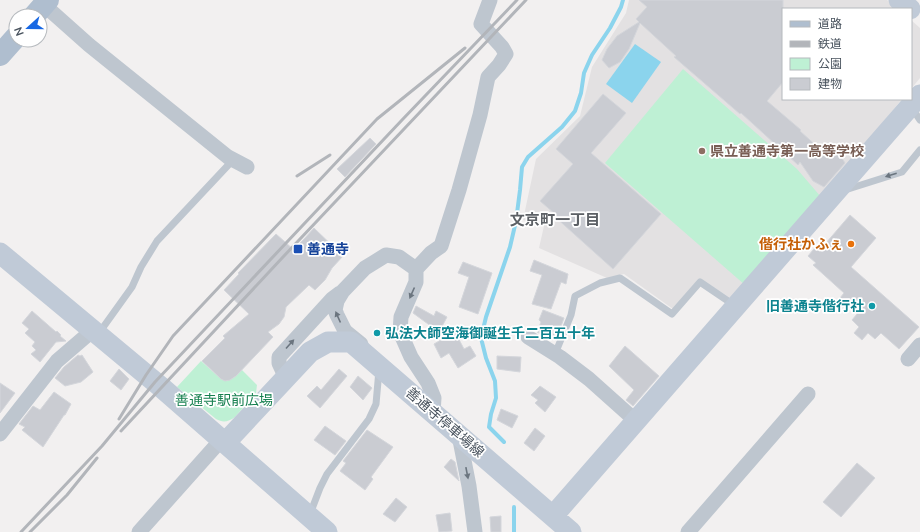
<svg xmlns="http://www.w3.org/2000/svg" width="920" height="532" font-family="Mulish,'Noto Sans JP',sans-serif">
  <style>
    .education { fill: #e3e1e2 }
    .green { fill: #bef0d4 }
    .water { fill: #8bd4ed }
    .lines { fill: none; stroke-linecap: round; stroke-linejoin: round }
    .stream { stroke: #8bd4ed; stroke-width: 4 }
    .building { fill: #caccd2; stroke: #d4d6db }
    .lane { stroke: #bec6cf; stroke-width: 7 }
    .street { stroke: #bec6cf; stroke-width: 15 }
    .secondary { stroke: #c0cad7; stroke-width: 21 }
    .primary { stroke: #afbecf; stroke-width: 22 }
    .rail { stroke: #b2b5ba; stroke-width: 3 }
    .oneway { fill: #6b757f }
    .education-dot { fill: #8d6e63; stroke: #fff; stroke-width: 1.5 }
    .food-dot { fill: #e8710a; stroke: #fff; stroke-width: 1.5 }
    .transit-dot { fill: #1a4fb4; stroke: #fff; stroke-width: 1.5 }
    .culture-dot { fill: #0f9aa8; stroke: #fff; stroke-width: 1.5 }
    .labels { text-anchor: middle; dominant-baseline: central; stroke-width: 3.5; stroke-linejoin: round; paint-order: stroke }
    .education-label { font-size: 14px; font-weight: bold; fill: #785e54; stroke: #fff; text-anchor: start }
    .food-label { font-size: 14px; font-weight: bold; fill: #c56008; stroke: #fff; text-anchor: end }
    .transit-label { font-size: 14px; font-weight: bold; fill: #164399; stroke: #fff; text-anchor: start }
    .culture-label { font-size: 14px; font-weight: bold; fill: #0d838f; stroke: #fff; text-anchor: end }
    .park-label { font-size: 14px; fill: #178050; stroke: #fff }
    .street-label { font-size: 14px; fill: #48525d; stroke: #fff }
    .neighbourhood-label { font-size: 15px; font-weight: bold; fill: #5c6065; stroke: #fff }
  </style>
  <rect width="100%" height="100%" fill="#f2f0f0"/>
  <path class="education" d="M 629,0 L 887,0 L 897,9 L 783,9 L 783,99 L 902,99 L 866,143 L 732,299 L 699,278 L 673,309 L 624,274 L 607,278 L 539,248 L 544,226 L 523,220 L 536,159 L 580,116 L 592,67 L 626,13 Z
    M 911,20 L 920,28 L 920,78 L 911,89 Z"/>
  <path class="green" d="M 683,69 L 797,169 L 821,197 L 745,285 L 605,163 Z
    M 201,361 L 221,379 C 230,383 236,376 242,370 L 257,385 L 256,393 L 235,417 C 228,422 223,423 216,419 L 177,387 Z"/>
  <path class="water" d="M 635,44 L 661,62 L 632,103 L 606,84 Z"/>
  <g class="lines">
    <path class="stream" d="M 504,442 L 489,427 L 491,414 L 496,398 L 495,381 L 486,358 L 481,338 L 486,317 L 510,247 L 516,221 L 520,190 L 522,167 L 528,157 L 562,127 L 575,111 L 581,93 L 584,73 L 592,55 L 610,28 L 621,7 L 623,0
      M 514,507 L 514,532"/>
  </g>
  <path class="building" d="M 639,0 L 783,0 L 783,82 L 767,101 L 801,130 L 800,131 L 821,150 L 825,145 L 838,152 L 845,163 L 824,187 L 813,181 L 800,162 L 798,165 L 741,113 L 740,114 L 674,57 L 676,56 L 640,23 L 629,49 L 620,62 L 609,68 L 602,60 L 607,49 L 617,36 L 639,22 L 636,19 L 647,7 Z
    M 603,94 L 626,113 L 591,153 L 661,214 L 613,269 L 554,216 L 555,214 L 540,201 L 573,164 L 556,149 Z
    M 370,138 L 376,144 L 345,177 L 337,169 Z
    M 850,215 L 876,238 L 851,267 L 919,327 L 899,349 L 881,333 L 875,339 L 868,333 L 862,340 L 854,333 L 859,327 L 852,320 L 857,314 L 840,298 L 844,293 L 813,265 L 816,263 L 808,256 L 818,244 L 820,250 Z
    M 314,228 L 343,256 L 332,268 L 325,280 L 315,290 L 309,285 L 286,307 L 284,317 L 279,324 L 268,332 L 273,337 L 236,376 L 230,380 L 225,381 L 221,379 L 202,361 L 225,338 L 223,336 L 249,314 L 224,290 L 239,274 L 238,273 L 276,234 L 294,250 Z
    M 534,260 L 568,274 L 566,284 L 561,282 L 551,309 L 532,304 L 542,275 L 530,271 Z
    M 463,262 L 492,273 L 478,314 L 459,307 L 469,277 L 458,273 Z
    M 416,306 L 434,316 L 436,311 L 447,317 L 439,332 L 413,313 Z
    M 543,310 L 564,318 L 556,340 L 541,334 L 537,332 L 541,322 L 539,320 Z
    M 32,311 L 56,332 L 57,331 L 61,335 L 60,336 L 66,341 L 56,342 L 40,362 L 31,354 L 36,350 L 32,346 L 35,342 L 25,333 L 29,329 L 22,323 Z
    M 455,332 L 464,349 L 470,346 L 476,356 L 458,368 L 449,353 L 441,358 L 434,344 Z
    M 625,346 L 659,376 L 633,406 L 626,400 L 634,390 L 609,366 Z
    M 78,355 L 80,356 L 82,355 L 93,372 L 81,382 L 65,386 L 55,378 L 64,367 Z
    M 497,356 L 521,357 L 520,372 L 497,369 Z
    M 119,369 L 129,379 L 121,390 L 110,381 Z
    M 339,369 L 347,376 L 320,408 L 307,396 L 317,386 L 321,390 Z
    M 358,376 L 372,388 L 363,400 L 350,387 Z
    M 0,383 L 15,393 L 0,413 Z
    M 540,386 L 556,397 L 545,412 L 535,403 L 538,400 L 531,395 Z
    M 54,392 L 71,404 L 65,415 L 64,415 L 43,447 L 22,430 L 25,427 L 19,424 L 33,406 L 40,410 Z
    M 501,409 L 518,416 L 512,428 L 497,420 Z
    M 325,426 L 346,441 L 335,455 L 314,440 Z
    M 535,428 L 545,436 L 534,451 L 524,443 Z
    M 367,430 L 393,447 L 371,477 L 373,479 L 365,490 L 340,471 L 346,463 L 343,461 Z
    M 451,459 L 455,462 L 459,481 L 444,467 Z
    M 857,463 L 875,478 L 841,517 L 823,502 Z
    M 396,498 L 407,507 L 395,522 L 383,514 Z
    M 450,513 L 452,531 L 439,532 L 436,515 Z
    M 501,516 L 501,532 L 491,532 L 490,517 Z"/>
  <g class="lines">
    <path class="lane" d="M 912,108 L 920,120
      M 845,190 L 902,172 L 920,150
      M 99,333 L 132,287 L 141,267 L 157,241 L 233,160
      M 555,354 L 571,315 L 575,296 L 600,283 L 620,278 L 672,314 L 700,282 L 734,305
      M 310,514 L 320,488 L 327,474 L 369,419 L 376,404 L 379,370"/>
    <path class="street" d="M 44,5 L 89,45 L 228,157 L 247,167
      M 416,269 L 431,253 L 441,246 L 459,190 L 480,115 L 488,77 L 499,65 L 506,54 L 502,47 L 481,24 L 490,0
      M 528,337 L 560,357 L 589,379 L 636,421
      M 361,344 L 345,331 L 337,315 L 335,310 L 337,301 L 343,291 L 365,268 L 386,255 L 399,257 L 416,269 L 416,282 L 401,317 L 400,332 L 411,357 L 428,383 L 434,398 L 433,412
      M 908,359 L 920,345
      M 286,378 L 279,363 L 279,357 L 332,299 L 340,293
      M 0,434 L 57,361 L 93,330
      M 459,435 L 469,486 L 475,532
      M 139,532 L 221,440
      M 688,532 L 808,394"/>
    <path class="secondary" d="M 899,0 L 910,9
      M 0,253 L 161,387 L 327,532
      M 225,443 L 310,352 L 328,342 L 351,342 L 571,532
      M 553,516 L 920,95"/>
    <path class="primary" d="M 34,16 L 48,0
      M 0,55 L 16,37"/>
    <path class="rail" d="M 297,176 L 330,155
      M 119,419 L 146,375 L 173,336 L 377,119 L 465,48
      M 121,431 L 283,257 L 526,0
      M 21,532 L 102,446 L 155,382 L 402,120 L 517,0
      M 30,532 L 67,495 L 97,458"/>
  </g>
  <defs><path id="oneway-solid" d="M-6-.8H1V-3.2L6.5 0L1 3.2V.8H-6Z"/></defs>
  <g class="oneway">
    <use href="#oneway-solid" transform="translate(891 175) rotate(162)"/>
    <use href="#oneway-solid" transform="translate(412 293) rotate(114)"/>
    <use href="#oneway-solid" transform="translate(338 317) rotate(-114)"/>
    <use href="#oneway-solid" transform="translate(290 344) rotate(-48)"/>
    <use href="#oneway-solid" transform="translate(467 473) rotate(79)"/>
  </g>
  <circle class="education-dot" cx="702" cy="151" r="4"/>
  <circle class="food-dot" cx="851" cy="244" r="4"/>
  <rect class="transit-dot" x="293" y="244" width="10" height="10" rx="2"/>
  <g class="culture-dot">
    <circle cx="872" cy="306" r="4"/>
    <circle cx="377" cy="333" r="4"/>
  </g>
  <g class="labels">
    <g class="education-label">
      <text x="710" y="151">県立善通寺第一高等学校</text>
    </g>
    <g class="food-label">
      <text x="843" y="244">偕行社かふぇ</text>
    </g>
    <g class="transit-label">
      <text x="307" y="249">善通寺</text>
    </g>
    <g class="culture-label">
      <text x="864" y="306">旧善通寺偕行社</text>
      <text x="385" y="333" text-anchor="start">弘法大師空海御誕生千二百五十年</text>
    </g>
    <g class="park-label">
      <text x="224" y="400">善通寺駅前広場</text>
    </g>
    <g class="street-label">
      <text transform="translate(445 422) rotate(41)">善通寺停車場線</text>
    </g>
    <g class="neighbourhood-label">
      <text x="555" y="219">文京町一丁目</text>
    </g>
  </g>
  <rect x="782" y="8" width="130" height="92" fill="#ffffff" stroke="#b6babe"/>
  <rect x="790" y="21" width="20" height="6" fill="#afbecf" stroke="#b6babe"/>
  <text x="818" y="28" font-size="12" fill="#48525d">道路</text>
  <rect x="790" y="41" width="20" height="6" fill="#b2b5ba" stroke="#b6babe"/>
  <text x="818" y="48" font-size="12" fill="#48525d">鉄道</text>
  <rect x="790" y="58" width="20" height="12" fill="#bef0d4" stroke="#b6babe"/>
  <text x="818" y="68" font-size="12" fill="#48525d">公園</text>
  <rect x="790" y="78" width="20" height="12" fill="#caccd2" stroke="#b6babe"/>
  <text x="818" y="88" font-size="12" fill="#48525d">建物</text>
  <g transform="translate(28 28) rotate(249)"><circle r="19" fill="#ffffff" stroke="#b6babe"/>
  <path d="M0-3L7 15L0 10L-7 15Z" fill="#1868e4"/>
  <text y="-6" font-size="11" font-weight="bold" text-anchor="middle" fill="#48525d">N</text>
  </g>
</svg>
